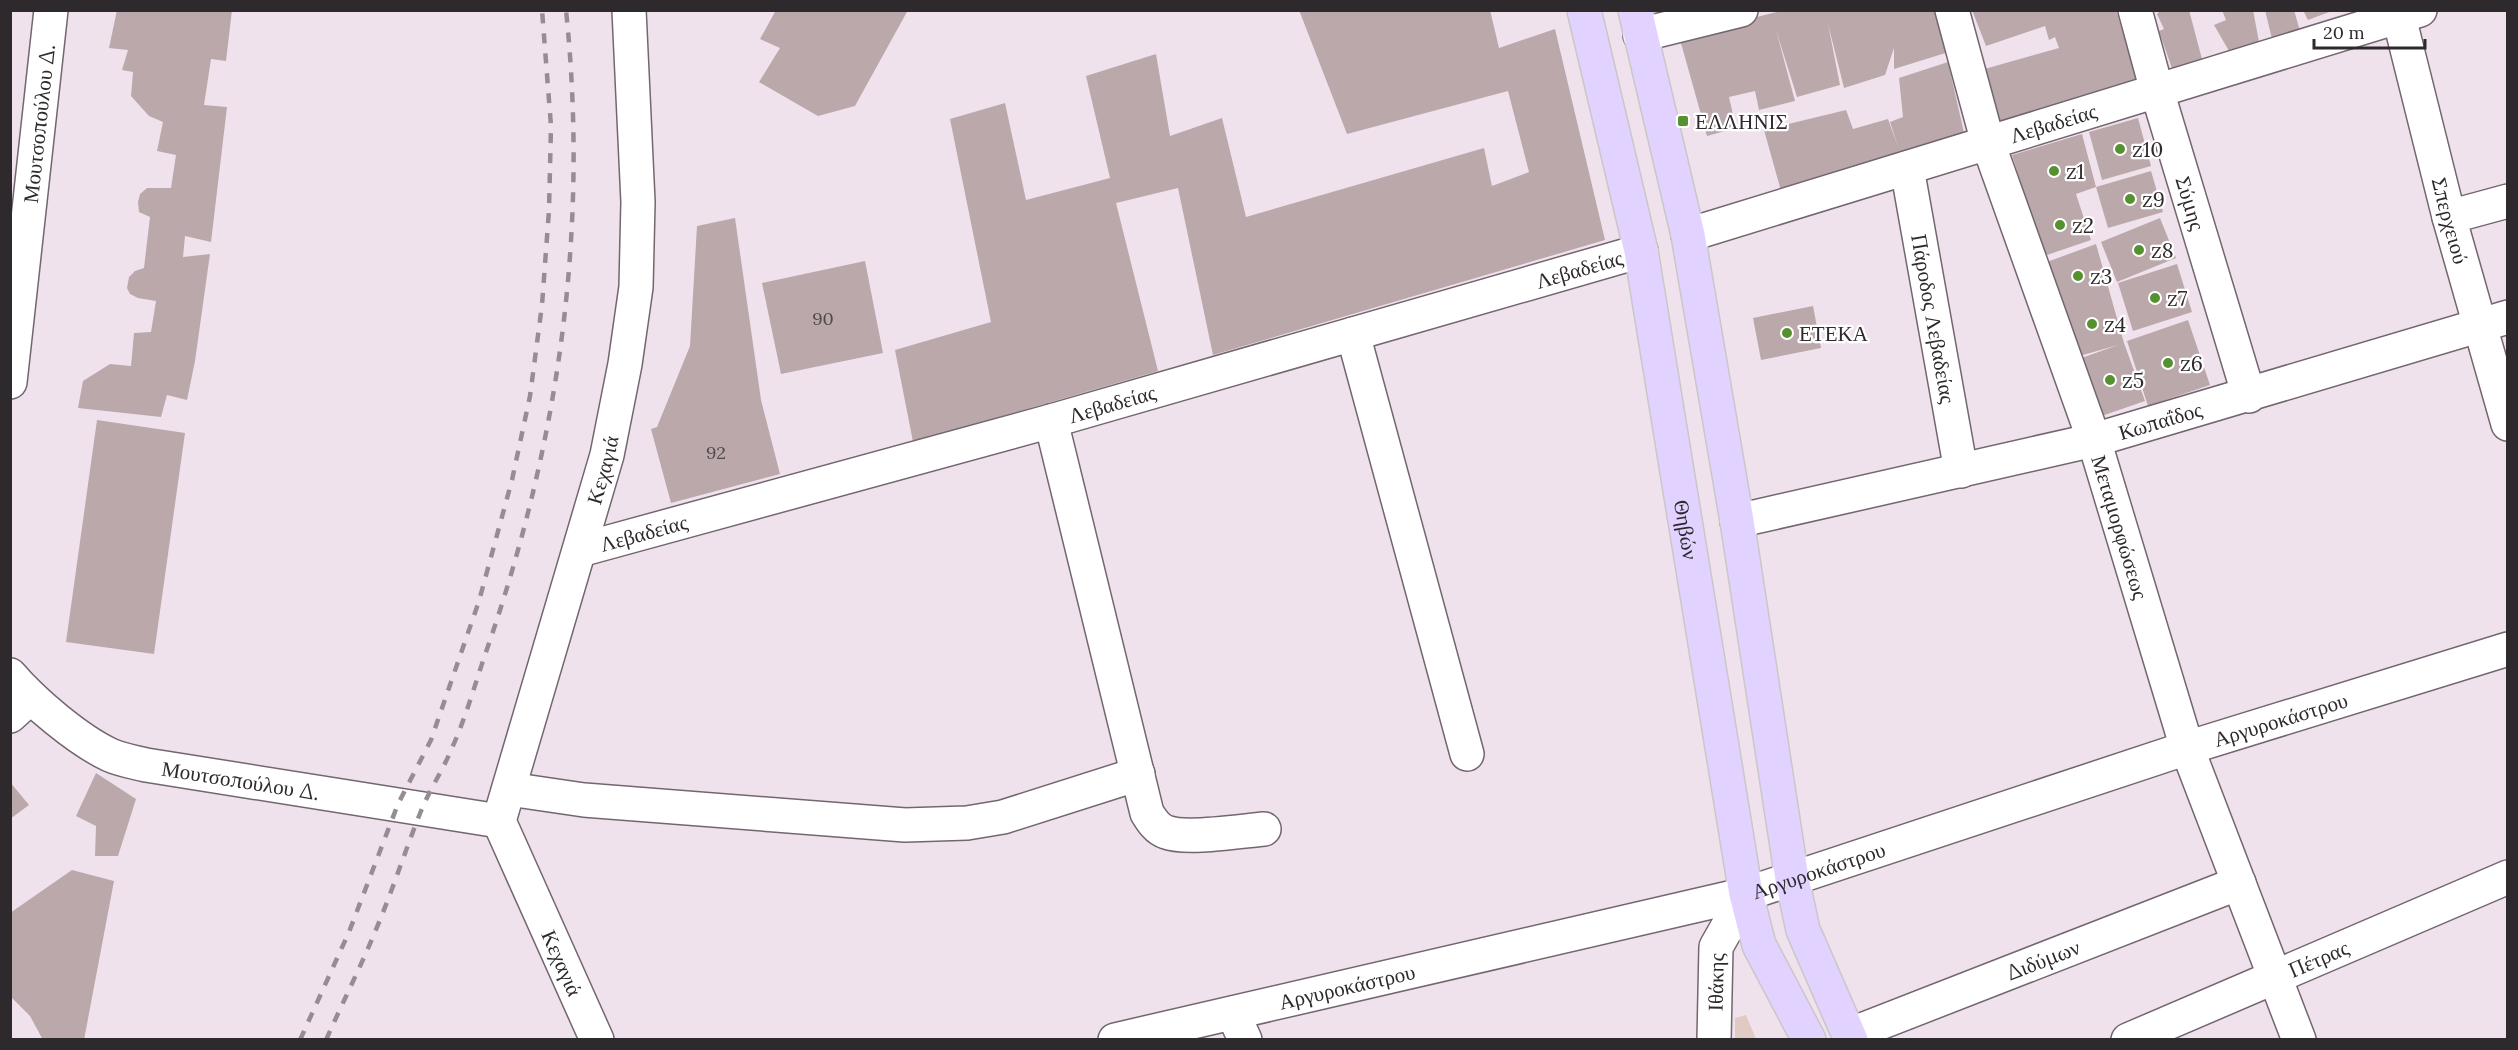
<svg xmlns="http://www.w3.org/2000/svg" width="2518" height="1050" font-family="Lora,serif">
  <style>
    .green { fill: #e1cac3 }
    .building { fill: #baa8ab }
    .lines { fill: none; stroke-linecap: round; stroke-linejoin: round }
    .minor-casing { stroke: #726670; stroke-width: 36 }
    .major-casing { stroke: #c9c7c8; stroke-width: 36 }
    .minor { stroke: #fff; stroke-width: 33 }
    .major { stroke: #e2d2ff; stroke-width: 33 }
    .rail { stroke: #968c94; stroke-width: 4.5; stroke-dasharray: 10 10; stroke-linecap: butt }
    .poi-dot { fill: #55912f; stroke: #fff; stroke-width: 2 }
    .labels { text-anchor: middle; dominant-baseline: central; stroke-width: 4.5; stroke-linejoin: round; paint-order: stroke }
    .number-label { font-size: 18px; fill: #51494c }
    .poi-label { font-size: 21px; fill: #2e292d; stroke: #fff; text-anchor: start }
    .street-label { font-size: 21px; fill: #2e292d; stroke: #fff }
  </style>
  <rect width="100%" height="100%" fill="#f0e2ed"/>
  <path class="green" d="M 1746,1015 L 1756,1039 L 1735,1039 L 1735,1018 Z"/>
  <path class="building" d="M 117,10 L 232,10 L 226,61 L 211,59 L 204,105 L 227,107 L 211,242 L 185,236 L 183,257 L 210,254 L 195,361 L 187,400 L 167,395 L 161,417 L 78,408 L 83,381 L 110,364 L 131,366 L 134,333 L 151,332 L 156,301 L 138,298 L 130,294 L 127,288 L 129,277 L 135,271 L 144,268 L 150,217 L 139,212 L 138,202 L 140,194 L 147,188 L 171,188 L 176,155 L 157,151 L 163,122 L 149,116 L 131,96 L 133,72 L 122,70 L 128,50 L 109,48 Z
    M 776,10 L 908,10 L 855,106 L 818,116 L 759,82 L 780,48 L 760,39 Z
    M 1299,10 L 1490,10 L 1499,48 L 1555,29 L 1605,240 L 1213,355 L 1178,188 L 1116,203 L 1158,371 L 913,442 L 895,350 L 991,322 L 950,119 L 1005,103 L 1026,200 L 1110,178 L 1086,76 L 1156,54 L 1170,136 L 1222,118 L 1246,217 L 1484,148 L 1492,186 L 1529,172 L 1508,91 L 1347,134 Z
    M 1785,10 L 1942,10 L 1952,51 L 1894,69 L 1894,48 L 1885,75 L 1844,88 L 1828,24 L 1840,85 L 1797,97 L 1776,30 L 1795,101 L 1759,110 L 1755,91 L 1729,97 L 1736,128 L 1707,136 L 1679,36 Z
    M 1972,10 L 2116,10 L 2140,88 L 1994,127 L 1981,70 L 2059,48 L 2055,37 L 2049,40 L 2045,26 L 1986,46 Z
    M 2161,10 L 2189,10 L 2203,63 L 2176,80 L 2159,31 L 2164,29 L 2157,14 Z
    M 2222,10 L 2253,10 L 2259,42 L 2229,51 L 2214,25 L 2226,20 Z
    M 2265,10 L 2294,10 L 2300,31 L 2272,39 Z
    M 2303,10 L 2331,10 L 2332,11 L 2308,20 Z
    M 1948,62 L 1967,146 L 1783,198 L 1764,130 L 1846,110 L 1853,129 L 1888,119 L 1898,147 L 1890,122 L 1903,117 L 1899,78 Z
    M 2138,118 L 2151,166 L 2102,180 L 2089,132 Z
    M 2082,134 L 2096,187 L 2076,194 L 2091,240 L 2044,256 L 2012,155 Z
    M 2151,171 L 2163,212 L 2108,228 L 2096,187 Z
    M 735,218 L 761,400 L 780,474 L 671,503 L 651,429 L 657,427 L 690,346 L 697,226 Z
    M 2160,218 L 2176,258 L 2117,282 L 2101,242 Z
    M 2096,244 L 2124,343 L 2145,401 L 2096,418 L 2076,360 L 2118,345 L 2076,357 L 2047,262 Z
    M 865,261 L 883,353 L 781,374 L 762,283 Z
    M 2177,264 L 2192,312 L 2133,331 L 2118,283 Z
    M 1813,306 L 1821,348 L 1761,360 L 1753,318 Z
    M 2188,320 L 2210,385 L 2148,406 L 2127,341 Z
    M 97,420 L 185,433 L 154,654 L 66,642 Z
    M 96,773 L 136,799 L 118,856 L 95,856 L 96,826 L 76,816 Z
    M 10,782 L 29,805 L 10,819 Z
    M 72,870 L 114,881 L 84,1040 L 43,1040 L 30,1016 L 10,996 L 10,913 Z"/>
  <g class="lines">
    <defs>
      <g id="minor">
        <path id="s1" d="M 1952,10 L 1988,143 L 2094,440 L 2187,748 L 2299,1040"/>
        <path id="s2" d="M 2135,10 L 2157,91 L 2249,396"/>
        <path id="s3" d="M 2399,17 L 2449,217 L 2508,424"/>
        <path d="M 1640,35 L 1741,10"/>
        <path id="s4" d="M 1907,168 L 1961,471"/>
        <path d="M 2449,217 L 2508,201"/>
        <path id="s5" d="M 1688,235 L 2420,10"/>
        <path d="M 1353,334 L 1467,754"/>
        <path id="s6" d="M 10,382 L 51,10"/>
        <path d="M 1051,421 L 1147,813 C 1152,821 1157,829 1166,832 C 1186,840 1241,831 1264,829"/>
        <path id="s7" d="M 1737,521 L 2094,440 L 2508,317"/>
        <path id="s8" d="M 580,550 L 1051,421 L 1641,251"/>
        <path id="s9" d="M 10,675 C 33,702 78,740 110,755 C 121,760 134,762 146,765 L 499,821"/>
        <path d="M 10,716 L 31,697"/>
        <path d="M 509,789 L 584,800 L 905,825 L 967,823 L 1003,817 L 1138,774"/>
        <path d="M 1233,1013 L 1245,1040"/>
        <path id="s10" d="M 1849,1035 L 2239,883"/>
        <path id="s11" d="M 597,1040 L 499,821 L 607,455 L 625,364 L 636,287 L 638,202 L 629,10"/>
        <path id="s12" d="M 1115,1040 L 1746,894 L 2187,748 L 2508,649"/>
        <path id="s13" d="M 1714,1040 L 1716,947 L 1746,894"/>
        <path id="s14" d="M 2128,1040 L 2508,877"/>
      </g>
      <g id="major">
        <path id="s15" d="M 1584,10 L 1641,251 L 1746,894 L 1759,945 L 1809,1040"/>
        <path d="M 1635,10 L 1688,235 L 1737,521 L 1792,879 L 1803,930 L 1851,1040"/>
      </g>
    </defs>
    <use href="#minor" class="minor-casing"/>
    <use href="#major" class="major-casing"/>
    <use href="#minor" class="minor"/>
    <use href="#major" class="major"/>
    <path class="rail" d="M 300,1040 L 349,932 L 398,804 L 431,740 L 479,601 L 512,480 L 530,396 L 542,305 L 549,210 L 551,126 L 542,10
      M 326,1040 C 342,1004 360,968 375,932 C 392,892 405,851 421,811 C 430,789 443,770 452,748 C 466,717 475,684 486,652 C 559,442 589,232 566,10"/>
  </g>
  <g class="poi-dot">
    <rect x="1677" y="115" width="12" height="12" rx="3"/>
    <circle cx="2120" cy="149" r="6"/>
    <circle cx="2054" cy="171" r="6"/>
    <circle cx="2130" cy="199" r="6"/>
    <circle cx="2060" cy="225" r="6"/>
    <circle cx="2139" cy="250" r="6"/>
    <circle cx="2078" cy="276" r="6"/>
    <circle cx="2155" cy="298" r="6"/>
    <circle cx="2092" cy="324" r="6"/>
    <circle cx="1787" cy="333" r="6"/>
    <circle cx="2168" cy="363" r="6"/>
    <circle cx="2110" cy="380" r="6"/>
  </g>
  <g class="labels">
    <g class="number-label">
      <text x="823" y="318">90</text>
      <text x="716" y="452">92</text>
    </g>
    <g class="poi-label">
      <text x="1695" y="121">ΕΛΛΗΝΙΣ</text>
      <text x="2132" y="149">z10</text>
      <text x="2066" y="171">z1</text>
      <text x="2142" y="199">z9</text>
      <text x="2072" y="225">z2</text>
      <text x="2151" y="250">z8</text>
      <text x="2090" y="276">z3</text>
      <text x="2167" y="298">z7</text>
      <text x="2104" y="324">z4</text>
      <text x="1799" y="333">ΕΤΕΚΑ</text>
      <text x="2180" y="363">z6</text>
      <text x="2122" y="380">z5</text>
    </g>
    <g class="street-label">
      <text stroke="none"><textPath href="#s5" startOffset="382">Λεβαδείας</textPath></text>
      <text stroke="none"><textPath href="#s6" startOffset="260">Μουτσοπούλου Δ.</textPath></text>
      <text stroke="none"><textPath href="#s2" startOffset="201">Σύμης</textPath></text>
      <text stroke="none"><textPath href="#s3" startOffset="210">Σπερχειού</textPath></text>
      <text stroke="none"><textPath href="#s8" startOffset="1038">Λεβαδείας</textPath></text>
      <text stroke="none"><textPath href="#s4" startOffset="153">Πάροδος Λεβαδείας</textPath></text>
      <text stroke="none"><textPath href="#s8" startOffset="552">Λεβαδείας</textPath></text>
      <text stroke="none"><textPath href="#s7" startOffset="435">Κωπαΐδος</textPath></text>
      <text stroke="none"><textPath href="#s11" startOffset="606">Κεχαγιά</textPath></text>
      <text stroke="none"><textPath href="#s1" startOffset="544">Μεταμορφώσεως</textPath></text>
      <text stroke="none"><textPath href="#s15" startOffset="530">Θηβών</textPath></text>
      <text stroke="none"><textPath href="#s8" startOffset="66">Λεβαδείας</textPath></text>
      <text stroke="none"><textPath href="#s12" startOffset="1210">Αργυροκάστρου</textPath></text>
      <text stroke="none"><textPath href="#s9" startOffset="262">Μουτσοπούλου Δ.</textPath></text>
      <text stroke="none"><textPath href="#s12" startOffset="724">Αργυροκάστρου</textPath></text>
      <text stroke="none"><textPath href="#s10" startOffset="208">Διδύμων</textPath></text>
      <text stroke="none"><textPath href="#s14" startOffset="207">Πέτρας</textPath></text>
      <text transform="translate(562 963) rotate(66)">Κεχαγιά</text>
      <text stroke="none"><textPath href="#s13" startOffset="58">Ιθάκης</textPath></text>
      <text stroke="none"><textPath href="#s12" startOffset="238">Αργυροκάστρου</textPath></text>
    </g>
  </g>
  <rect width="2518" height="1050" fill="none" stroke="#2e292d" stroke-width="24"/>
  <path d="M2314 39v9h111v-9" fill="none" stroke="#2e292d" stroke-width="3"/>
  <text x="2323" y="39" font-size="18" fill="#2e292d" stroke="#ffffff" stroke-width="4.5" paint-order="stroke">20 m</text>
</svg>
